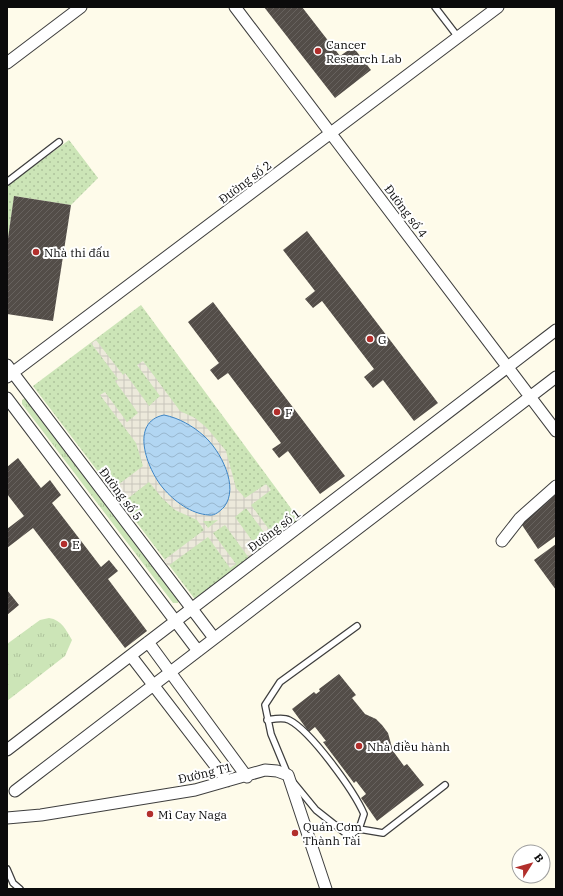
<svg xmlns="http://www.w3.org/2000/svg" width="563" height="896" font-family="'IBM Plex Serif',serif">
  <style>
    .grass { fill: url(#grass-tufts) }
    .park { fill: url(#park-dots) }
    .plaza { fill: url(#plaza-grid); fill-rule: evenodd }
    .water { fill: url(#water-waves); stroke: #3d85c5 }
    .building { fill: url(#building-hatch) }
    .lines { fill: none; stroke-linecap: round; stroke-linejoin: round }
    .service-casing { stroke: #3e3e3e; stroke-width: 8 }
    .minor-casing { stroke: #3e3e3e; stroke-width: 13 }
    .service { stroke: #fff; stroke-width: 5.5 }
    .minor { stroke: #fff; stroke-width: 11 }
    .poi-dot { fill: #b22f2c; stroke: #fff; stroke-width: 1.5 }
    .labels { text-anchor: middle; dominant-baseline: central; stroke-width: 4; stroke-linejoin: round; paint-order: stroke }
    .poi-label { font-size: 12px; fill: #0b0b0b; stroke: #fff; text-anchor: start }
    .street-label { font-size: 12px; fill: #0b0b0b; stroke: #fff }
  </style>
  <defs>
    <pattern id="grass-tufts" width="24" height="20" patternUnits="userSpaceOnUse"><rect width="24" height="20" fill="#cce5b7"/><path d="M3 7l-1-3M5 7V3M7 7l1-3M15 17l-1-3M17 17v-4M19 17l1-3" fill="none" stroke="#aec39c"/></pattern>
    <pattern id="park-dots" width="8" height="8" patternUnits="userSpaceOnUse"><rect width="8" height="8" fill="#cce5b7"/><path d="M2 2h.1M6 6h.1" fill="none" stroke="#aec39c" stroke-width="1.8" stroke-linecap="round"/></pattern>
    <pattern id="plaza-grid" width="8" height="8" patternUnits="userSpaceOnUse"><rect width="8" height="8" fill="#ece9db"/><path d="M0 4h8M4 0v8" fill="none" stroke="#c9c6bb"/></pattern>
    <pattern id="water-waves" width="16" height="10" patternUnits="userSpaceOnUse"><rect width="16" height="10" fill="#b2d6f2"/><path d="M0 5q4-4 8 0t8 0" fill="none" stroke="#98b6ce"/></pattern>
    <pattern id="building-hatch" width="6" height="6" patternUnits="userSpaceOnUse"><rect width="6" height="6" fill="#534d48"/><path d="M-1 1l2-2M0 6l6-6M5 7l2-2" fill="none" stroke="#67625e"/></pattern>
  </defs>
  <rect width="100%" height="100%" fill="#fefbea"/>
  <path class="grass" d="M 25,398 L 27,399 L 179,600 L 178,603 L 173,603 L 22,404 L 22,400 Z
    M 49,618 C 62,620 66,630 72,640 L 65,656 L 7,701 L 7,644 L 40,620 Z"/>
  <path class="park" d="M 69,140 L 98,178 L 71,205 L 14,196 L 7,245 L 7,186 Z
    M 141,305 L 304,526 L 197,602 L 33,386 Z"/>
  <path class="plaza" d="M 96,340 L 123,375 L 125,373 L 149,406 L 160,396 L 137,365 L 143,361 L 180,411 L 195,418 L 207,428 L 226,451 L 236,488 L 245,498 L 266,484 L 271,490 L 251,505 L 274,536 L 269,539 L 246,508 L 235,517 L 264,557 L 254,565 L 225,525 L 213,533 L 236,564 L 230,568 L 208,537 L 168,566 L 164,560 L 204,530 L 197,520 L 175,510 L 163,499 L 149,482 L 122,503 L 111,490 L 143,466 L 136,443 L 100,395 L 105,392 L 127,422 L 138,413 L 115,381 L 118,379 L 91,343 ZM 196,430 L 213,445 L 163,488 L 148,460 ZM 218,520 L 208,528 L 203,521 L 208,521 Z"/>
  <path class="water" d="M 164,415 C 179,418 193,426 204,436 C 220,450 240,487 224,507 C 220,511 215,516 209,515 C 191,514 174,501 163,488 C 147,469 129,422 164,415 Z"/>
  <path class="building" d="M 264,7 L 302,7 L 340,56 L 353,47 L 371,70 L 335,98 Z
    M 14,196 L 71,205 L 53,321 L 7,314 L 7,245 Z
    M 307,231 L 438,403 L 414,421 L 383,380 L 373,388 L 364,377 L 374,369 L 322,301 L 313,308 L 305,299 L 315,291 L 283,250 Z
    M 213,302 L 345,476 L 320,494 L 288,451 L 279,458 L 272,449 L 281,443 L 228,373 L 218,380 L 210,370 L 219,363 L 188,322 Z
    M 18,458 L 41,488 L 50,480 L 61,495 L 52,503 L 101,567 L 109,560 L 118,571 L 108,579 L 147,631 L 125,648 L 33,528 L 7,548 L 7,529 L 24,516 L 7,494 L 7,467 Z
    M 556,494 L 556,536 L 538,549 L 520,522 Z
    M 556,544 L 556,590 L 534,560 Z
    M 7,590 L 19,605 L 7,615 Z
    M 339,674 L 356,695 L 352,698 L 365,714 L 376,719 L 382,725 L 388,733 L 393,751 L 404,766 L 407,764 L 424,785 L 377,821 L 361,798 L 366,794 L 356,781 L 354,783 L 323,742 L 326,741 L 315,727 L 309,732 L 292,709 L 314,692 L 316,694 L 320,691 L 319,689 Z"/>
  <g class="lines">
    <defs>
      <path id="service" d="M 435,7 L 458,37
        M 7,182 L 59,142
        M 267,720 C 274,719 283,717 289,720 C 311,731 354,791 364,814 L 359,829
        M 288,775 L 271,734 L 265,705 L 280,682 L 357,626
        M 293,782 L 316,810 L 349,836 L 359,829 L 383,833 L 445,785
        M 7,869 L 13,883 L 20,889"/>
      <path id="minor" d="M 235,7 L 556,431
        M 7,63 L 81,7
        M 7,365 L 214,638
        M 7,377 L 498,7
        M 7,398 L 198,651
        M 502,541 L 520,518 L 556,486
        M 148,642 L 247,777
        M 131,656 L 227,781
        M 7,750 L 556,330
        M 15,791 L 556,377
        M 7,818 L 41,815 L 195,790 L 265,770 L 277,771 L 288,775 L 326,889"/>
    </defs>
    <use href="#service" class="service-casing"/>
    <use href="#minor" class="minor-casing"/>
    <use href="#service" class="service"/>
    <use href="#minor" class="minor"/>
  </g>
  <g class="poi-dot">
    <circle cx="318" cy="51" r="4"/>
    <circle cx="36" cy="252" r="4"/>
    <circle cx="370" cy="339" r="4"/>
    <circle cx="277" cy="412" r="4"/>
    <circle cx="64" cy="544" r="4"/>
    <circle cx="359" cy="746" r="4"/>
    <circle cx="150" cy="814" r="4"/>
    <circle cx="295" cy="833" r="4"/>
  </g>
  <g class="labels">
    <g class="poi-label">
      <text x="326" y="44">Cancer<tspan x="326" dy="14">Research Lab</tspan></text>
      <text x="44" y="252">Nhà thi đấu</text>
      <text x="378" y="339">G</text>
      <text x="285" y="412">F</text>
      <text x="72" y="544">E</text>
      <text x="367" y="746">Nhà điều hành</text>
      <text x="158" y="814">Mì Cay Naga</text>
      <text x="303" y="826">Quán Cơm<tspan x="303" dy="14">Thành Tài</tspan></text>
    </g>
    <g class="street-label">
      <text transform="translate(245 182) rotate(-37)">Đường số 2</text>
      <text transform="translate(406 211) rotate(53)">Đường số 4</text>
      <text transform="translate(121 494) rotate(53)">Đường số 5</text>
      <text transform="translate(274 530) rotate(-37)">Đường số 1</text>
      <text transform="translate(205 773) rotate(-13)">Đường T1</text>
    </g>
  </g>
  <rect width="563" height="896" fill="none" stroke="#0b0b0b" stroke-width="16"/>
  <g transform="translate(531 864) rotate(53)"><circle r="19" fill="#ffffff" stroke="#9d9d9d"/>
  <path d="M0-3L7 15L0 10L-7 15Z" fill="#b22f2c"/>
  <text y="-6" font-size="11" font-weight="bold" text-anchor="middle" fill="#0b0b0b">B</text>
  </g>
</svg>
